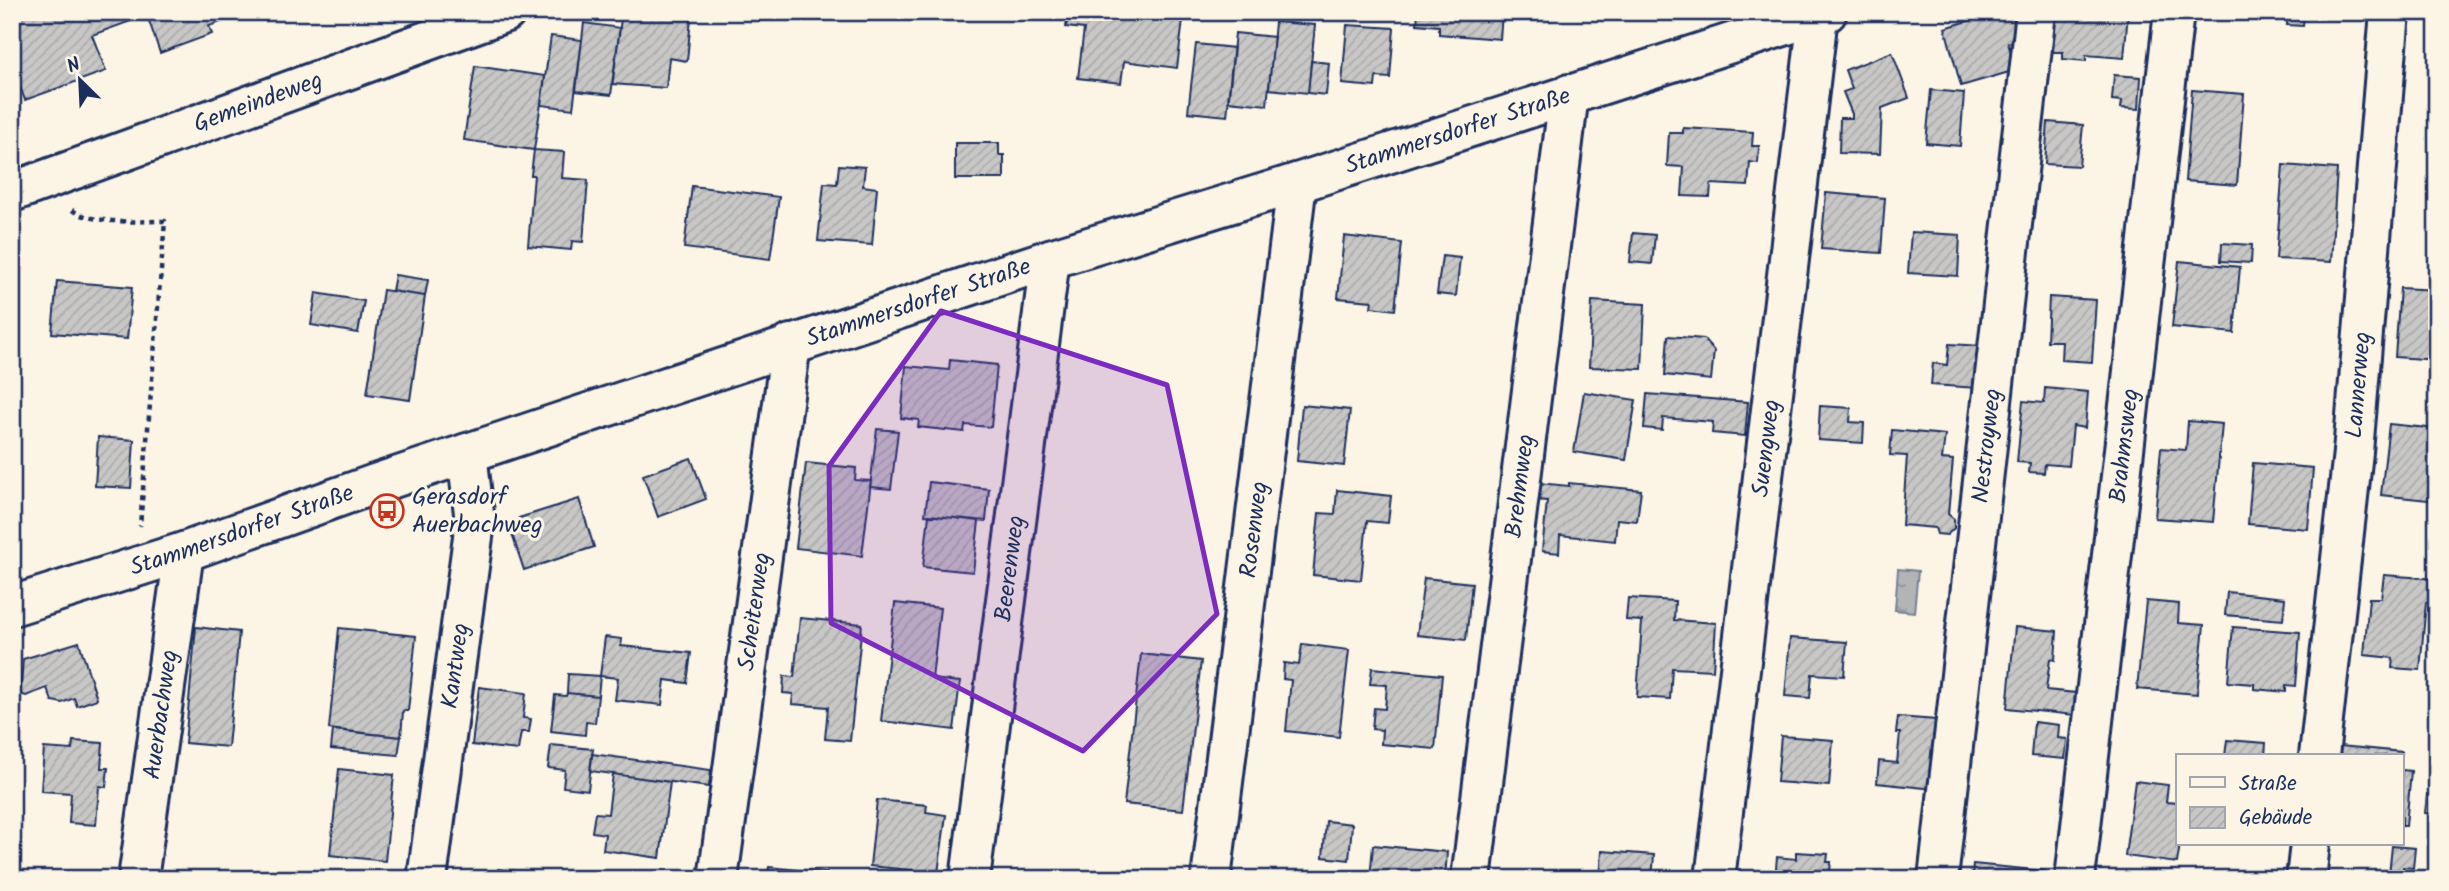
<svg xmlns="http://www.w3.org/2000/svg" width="2449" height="891" font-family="Kalam,sans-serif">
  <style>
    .water { fill: url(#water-ripples); stroke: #767f94; stroke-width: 2 }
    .building { fill: url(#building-hatch); stroke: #1b2f5e; stroke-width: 2 }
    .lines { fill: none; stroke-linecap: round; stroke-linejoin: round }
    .minor-casing { stroke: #1b2f5e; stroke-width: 44 }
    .major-casing { stroke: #1b2f5e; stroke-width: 44 }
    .path { stroke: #1b2f5e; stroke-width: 4.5; stroke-dasharray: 5 5; stroke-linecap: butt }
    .minor { stroke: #fcf5e5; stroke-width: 38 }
    .major { stroke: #fcf5e5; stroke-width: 38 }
    .marked { fill: #7b2cbf; fill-opacity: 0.2; stroke: #7b2cbf; stroke-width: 5; stroke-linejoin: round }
    .labels { text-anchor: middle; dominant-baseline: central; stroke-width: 6; stroke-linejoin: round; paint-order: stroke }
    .street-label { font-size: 24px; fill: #1b2f5e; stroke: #fcf5e5 }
    .poi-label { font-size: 24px; fill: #1b2f5e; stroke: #fcf5e5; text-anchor: start }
  </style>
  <defs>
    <pattern id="water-ripples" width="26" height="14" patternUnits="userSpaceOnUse" patternTransform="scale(1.75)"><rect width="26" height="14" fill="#b2b4b8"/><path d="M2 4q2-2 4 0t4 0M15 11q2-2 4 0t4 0" fill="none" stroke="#909399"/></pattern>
    <pattern id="building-hatch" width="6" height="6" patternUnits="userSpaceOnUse" patternTransform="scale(1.75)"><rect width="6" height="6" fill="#c8c7c6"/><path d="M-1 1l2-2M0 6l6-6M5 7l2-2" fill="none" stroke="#ababac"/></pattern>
  </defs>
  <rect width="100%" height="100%" fill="#fcf5e5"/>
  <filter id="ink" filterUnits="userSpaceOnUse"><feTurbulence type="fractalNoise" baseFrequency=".0143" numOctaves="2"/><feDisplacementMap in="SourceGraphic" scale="14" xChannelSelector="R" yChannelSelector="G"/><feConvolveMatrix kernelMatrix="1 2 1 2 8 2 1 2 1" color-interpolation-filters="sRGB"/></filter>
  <g filter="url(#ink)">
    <path class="water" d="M 1898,569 L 1918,571 L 1914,612 L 1895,610 Z"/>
    <path class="building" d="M 33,12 L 128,12 L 131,21 L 92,35 L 106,71 L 25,100 L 12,66 L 12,20 Z
      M 146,12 L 248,12 L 209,26 L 212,34 L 160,53 Z
      M 622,12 L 691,18 L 687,61 L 669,58 L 666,88 L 612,84 Z
      M 1068,12 L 1184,12 L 1177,68 L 1124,61 L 1121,83 L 1078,78 L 1084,29 L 1066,27 Z
      M 1418,12 L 1502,12 L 1500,39 L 1439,34 L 1439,26 L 1417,24 Z
      M 1998,12 L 2011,12 L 2019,40 L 2008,43 L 2016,70 L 1961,86 L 1945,28 Z
      M 2056,12 L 2128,13 L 2124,58 L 2086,55 L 2086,61 L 2063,59 L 2063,52 L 2053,52 Z
      M 2288,12 L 2304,12 L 2303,26 L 2287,25 Z
      M 1275,22 L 1315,25 L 1308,93 L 1269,89 Z
      M 584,23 L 620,28 L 611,95 L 576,91 Z
      M 1347,25 L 1394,28 L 1390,78 L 1376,77 L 1375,87 L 1342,84 Z
      M 1235,33 L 1274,37 L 1267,105 L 1228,101 Z
      M 551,36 L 582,40 L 573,109 L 541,105 Z
      M 1196,44 L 1234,48 L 1227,116 L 1188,112 Z
      M 1892,52 L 1909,98 L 1882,108 L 1880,154 L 1839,153 L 1840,118 L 1852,118 L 1852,114 L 1843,92 L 1852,89 L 1845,70 Z
      M 1311,61 L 1329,63 L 1326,95 L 1308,93 Z
      M 475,66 L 545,76 L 534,150 L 464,140 Z
      M 2114,75 L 2141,77 L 2139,109 L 2121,108 L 2122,101 L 2112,100 Z
      M 1931,90 L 1964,93 L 1960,146 L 1926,143 Z
      M 2192,90 L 2244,94 L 2237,185 L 2185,181 Z
      M 2048,122 L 2083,125 L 2079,166 L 2045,164 Z
      M 1683,128 L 1753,132 L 1752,146 L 1759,146 L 1758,163 L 1750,162 L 1748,186 L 1711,184 L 1710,197 L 1682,196 L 1684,167 L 1667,166 L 1669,133 L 1683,133 Z
      M 955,143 L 999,143 L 999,155 L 1004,155 L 1004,179 L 955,179 Z
      M 534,150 L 564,152 L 562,178 L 588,180 L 583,242 L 572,241 L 571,250 L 528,246 L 534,175 L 531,175 Z
      M 839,165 L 865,167 L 863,186 L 877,188 L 872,245 L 818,241 L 824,183 L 837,184 Z
      M 2283,165 L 2337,169 L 2331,262 L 2276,259 Z
      M 692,186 L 779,197 L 770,259 L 684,248 Z
      M 1826,193 L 1885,198 L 1881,253 L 1821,249 Z
      M 1911,232 L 1960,235 L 1958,276 L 1908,273 Z
      M 1633,233 L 1655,235 L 1652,264 L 1630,262 Z
      M 1344,236 L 1402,243 L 1395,310 L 1371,307 L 1372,301 L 1338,298 Z
      M 2222,243 L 2252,245 L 2251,263 L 2221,261 Z
      M 1442,256 L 1460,258 L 1456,296 L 1437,294 Z
      M 2179,261 L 2240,267 L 2234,333 L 2172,327 Z
      M 395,275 L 428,280 L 425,296 L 392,291 Z
      M 57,281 L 132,287 L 127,339 L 52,333 Z
      M 2400,288 L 2437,290 L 2437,360 L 2395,357 Z
      M 383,290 L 425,296 L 410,400 L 367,394 Z
      M 316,293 L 364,301 L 358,333 L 311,325 Z
      M 2049,297 L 2096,300 L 2092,362 L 2061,360 L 2062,341 L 2047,341 Z
      M 1592,301 L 1645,304 L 1642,369 L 1589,367 Z
      M 1668,336 L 1704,339 L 1714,351 L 1711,380 L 1665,375 Z
      M 1949,344 L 1982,346 L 1978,388 L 1931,385 L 1933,363 L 1947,365 Z
      M 950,360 L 997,365 L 991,427 L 965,425 L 964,432 L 918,427 L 919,420 L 901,418 L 906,366 L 949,370 Z
      M 2045,388 L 2088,392 L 2085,428 L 2073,426 L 2069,466 L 2045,464 L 2044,473 L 2029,472 L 2030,463 L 2017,462 L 2023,401 L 2044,403 Z
      M 1584,392 L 1636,400 L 1626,460 L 1574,452 Z
      M 1647,394 L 1748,402 L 1745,436 L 1712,433 L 1713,422 L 1663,418 L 1662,430 L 1644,428 Z
      M 1302,405 L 1350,410 L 1344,466 L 1297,461 Z
      M 1820,406 L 1851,408 L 1850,422 L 1864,423 L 1863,443 L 1818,440 Z
      M 2188,421 L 2222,424 L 2213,522 L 2155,518 L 2161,448 L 2186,450 Z
      M 2389,424 L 2437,429 L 2437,501 L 2381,495 Z
      M 877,429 L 898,431 L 891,489 L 870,487 Z
      M 1892,430 L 1945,435 L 1942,459 L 1953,460 L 1948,514 L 1954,519 L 1954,528 L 1947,535 L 1937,534 L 1935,528 L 1902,525 L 1907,456 L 1890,455 Z
      M 98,437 L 134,440 L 131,488 L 95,486 Z
      M 691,458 L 706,499 L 658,517 L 643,475 Z
      M 806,463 L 856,468 L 855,480 L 871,481 L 862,556 L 796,548 Z
      M 2253,463 L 2313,468 L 2308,529 L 2248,524 Z
      M 929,482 L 989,489 L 986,521 L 925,515 Z
      M 1538,483 L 1569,486 L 1569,483 L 1641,490 L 1637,521 L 1617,519 L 1615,541 L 1560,535 L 1559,553 L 1542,551 L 1547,501 L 1536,500 Z
      M 1337,490 L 1391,496 L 1388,523 L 1367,521 L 1361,580 L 1313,575 L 1319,513 L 1335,514 Z
      M 579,499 L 594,547 L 524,570 L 512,534 L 516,532 L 514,526 L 521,524 L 519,518 Z
      M 929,515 L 979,521 L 973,572 L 923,567 Z
      M 2384,575 L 2437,579 L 2437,603 L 2426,602 L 2420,670 L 2392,668 L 2393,658 L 2364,655 L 2369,598 L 2381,598 Z
      M 1424,578 L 1472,583 L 1466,640 L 1417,635 Z
      M 2227,592 L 2285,598 L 2283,620 L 2225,615 Z
      M 1628,598 L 1675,601 L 1674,620 L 1716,623 L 1713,670 L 1672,668 L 1670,699 L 1637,697 L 1642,621 L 1626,620 Z
      M 2146,601 L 2179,604 L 2178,623 L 2204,625 L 2197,694 L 2137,689 Z
      M 895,603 L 940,608 L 932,679 L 960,682 L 954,730 L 881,721 Z
      M 800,618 L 862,624 L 850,741 L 825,739 L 828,707 L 792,704 L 793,694 L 783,693 L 784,676 L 794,677 Z
      M 196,627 L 239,632 L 228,747 L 185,743 Z
      M 2015,627 L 2057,631 L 2055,660 L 2050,659 L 2046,690 L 2076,693 L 2074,715 L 2007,708 Z
      M 2233,627 L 2300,632 L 2296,686 L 2286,685 L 2286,692 L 2254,689 L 2254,684 L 2228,682 Z
      M 339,628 L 416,636 L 408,711 L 403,711 L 401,737 L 329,729 Z
      M 605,637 L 622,639 L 621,646 L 691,653 L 687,683 L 665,680 L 662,705 L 615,700 L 618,678 L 600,676 Z
      M 1790,638 L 1847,642 L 1844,676 L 1812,674 L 1810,698 L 1785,696 Z
      M 79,642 L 97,699 L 77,706 L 74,698 L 62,703 L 52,701 L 47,688 L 26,696 L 20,694 L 23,659 Z
      M 1302,644 L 1349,650 L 1339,737 L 1286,731 L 1291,680 L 1283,679 L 1284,663 L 1299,665 Z
      M 1141,654 L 1201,661 L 1183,810 L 1124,804 Z
      M 1372,668 L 1442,675 L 1435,749 L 1381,744 L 1382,730 L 1372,729 L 1374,708 L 1385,709 L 1387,685 L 1370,684 Z
      M 568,674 L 600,676 L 598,696 L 567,693 Z
      M 479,687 L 526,693 L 523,718 L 531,719 L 529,732 L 521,732 L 518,750 L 472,745 Z
      M 567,693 L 598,696 L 595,723 L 586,722 L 585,735 L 551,731 L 555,695 L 566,696 Z
      M 1898,717 L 1936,720 L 1935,736 L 1940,736 L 1934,789 L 1877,783 L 1879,761 L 1897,763 L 1900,733 L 1896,733 Z
      M 2034,722 L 2059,725 L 2058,738 L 2067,739 L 2065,759 L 2031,756 Z
      M 333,730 L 401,737 L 398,755 L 331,749 Z
      M 1781,736 L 1833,740 L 1829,786 L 1777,782 Z
      M 2227,740 L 2266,743 L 2265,756 L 2225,756 Z
      M 73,741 L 103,743 L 101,768 L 108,768 L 106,787 L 99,786 L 96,825 L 69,823 L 71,793 L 41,791 L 44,748 L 72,750 Z
      M 551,745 L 593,749 L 588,790 L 563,787 L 565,770 L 548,768 Z
      M 2340,746 L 2402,752 L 2401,756 L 2339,756 Z
      M 592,754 L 711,770 L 709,787 L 590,771 Z
      M 339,769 L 394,775 L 385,861 L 330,855 Z
      M 2402,770 L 2411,771 L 2406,826 L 2402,826 Z
      M 613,774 L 670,782 L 660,858 L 603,850 L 605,834 L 592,832 L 595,813 L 608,814 Z
      M 2135,781 L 2168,785 L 2166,802 L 2178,803 L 2178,844 L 2180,844 L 2177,863 L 2125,856 Z
      M 2427,794 L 2437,795 L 2437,814 L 2425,813 Z
      M 877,800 L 927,805 L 926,812 L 946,815 L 938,873 L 870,866 Z
      M 1326,821 L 1352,824 L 1349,860 L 1323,857 Z
      M 1373,845 L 1447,852 L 1445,879 L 1370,879 Z
      M 2392,846 L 2415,848 L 2413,868 L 2403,867 L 2403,876 L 2389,875 Z
      M 1602,851 L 1654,855 L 1652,879 L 1600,879 Z
      M 1796,852 L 1828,854 L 1827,862 L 1831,862 L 1829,879 L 1775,879 L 1777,857 L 1796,859 Z
      M 1973,864 L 2045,871 L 2044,879 L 1972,879 Z
      M 769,867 L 827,873 L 826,879 L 767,879 Z
      M 498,869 L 535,873 L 535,879 L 497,879 Z"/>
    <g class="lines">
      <defs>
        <g id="minor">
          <path id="s1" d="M 12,192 L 506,12"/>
          <path id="s2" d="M 2319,756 L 2353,452 L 2390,12"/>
          <path id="s3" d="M 138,879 L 184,552"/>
          <path id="s4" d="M 427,879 L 475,522 L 467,453"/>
          <path id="s5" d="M 718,879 L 791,344"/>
          <path id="s6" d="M 970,879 L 1050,259"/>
          <path id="s7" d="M 1211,879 L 1297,183"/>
          <path id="s8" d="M 1471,879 L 1569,94"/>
          <path id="s9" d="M 1715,879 L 1818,16"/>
          <path id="s10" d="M 1938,879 L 2036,12"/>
          <path id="s11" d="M 2075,879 L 2174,12"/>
          <path d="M 2306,879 L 2310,844"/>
        </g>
        <g id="major">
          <path id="s12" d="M 12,606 L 184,552 L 375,484 L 1050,259 L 1297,183 L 1827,12"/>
        </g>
      </defs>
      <use href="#minor" class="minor-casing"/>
      <use href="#major" class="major-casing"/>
      <path class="path" d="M 12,130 L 19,149
        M 72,210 C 95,225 138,221 165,221 L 140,526"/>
      <use href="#minor" class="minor"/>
      <use href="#major" class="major"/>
    </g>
  </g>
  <path class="marked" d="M 941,311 L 1167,385 L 1217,614 L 1083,751 L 831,623 L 829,466 Z"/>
  <defs>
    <symbol id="bus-ring" viewBox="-11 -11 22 22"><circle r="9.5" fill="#fcf5e5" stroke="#c8321e" stroke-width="1.5"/><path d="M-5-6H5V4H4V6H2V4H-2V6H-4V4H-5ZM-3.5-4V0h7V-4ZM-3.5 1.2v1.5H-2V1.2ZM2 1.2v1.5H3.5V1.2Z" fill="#c8321e"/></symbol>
  </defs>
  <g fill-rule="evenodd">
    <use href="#bus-ring" x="368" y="492" width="38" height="38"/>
  </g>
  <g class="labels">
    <g class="street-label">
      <text stroke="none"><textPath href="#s1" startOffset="262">Gemeindeweg</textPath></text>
      <text stroke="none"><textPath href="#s12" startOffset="1522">Stammersdorfer Straße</textPath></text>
      <text stroke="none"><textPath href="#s12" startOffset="956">Stammersdorfer Straße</textPath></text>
      <text stroke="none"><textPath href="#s2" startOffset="373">Lannerweg</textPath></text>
      <text stroke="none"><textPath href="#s10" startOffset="436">Nestroyweg</textPath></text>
      <text stroke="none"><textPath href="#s11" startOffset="436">Brahmsweg</textPath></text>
      <text stroke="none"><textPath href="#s9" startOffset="434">Suengweg</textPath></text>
      <text stroke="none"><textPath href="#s8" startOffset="396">Brehmweg</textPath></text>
      <text stroke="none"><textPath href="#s12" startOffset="242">Stammersdorfer Straße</textPath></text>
      <text stroke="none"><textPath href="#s7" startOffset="352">Rosenweg</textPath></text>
      <text stroke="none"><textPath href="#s6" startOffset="313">Beerenweg</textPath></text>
      <text stroke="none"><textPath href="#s5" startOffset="270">Scheiterweg</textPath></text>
      <text stroke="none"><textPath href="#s4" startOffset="215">Kantweg</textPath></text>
      <text stroke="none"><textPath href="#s3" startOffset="166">Auerbachweg</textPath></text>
    </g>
    <g class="poi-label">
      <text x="412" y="497">Gerasdorf<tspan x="412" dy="28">Auerbachweg</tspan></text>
    </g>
  </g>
  <rect width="2449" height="891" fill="none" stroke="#fcf5e5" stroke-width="42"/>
  <rect x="21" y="21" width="2407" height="849" fill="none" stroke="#1b2f5e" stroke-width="2.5" filter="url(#ink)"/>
  <rect x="2176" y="754" width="228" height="91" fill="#fcf5e5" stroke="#a2a6af" stroke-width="2"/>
  <rect x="2190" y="777" width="35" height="10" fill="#fcf5e5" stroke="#a2a6af" stroke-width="2"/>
  <text x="2239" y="790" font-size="21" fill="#1b2f5e">Straße</text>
  <rect x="2190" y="807" width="35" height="21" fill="url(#building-hatch)" stroke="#a2a6af" stroke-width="2"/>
  <text x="2239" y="824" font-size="21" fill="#1b2f5e">Gebäude</text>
  <g transform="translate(80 80) rotate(336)" stroke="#fcf5e5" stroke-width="5" paint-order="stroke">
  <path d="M0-5L12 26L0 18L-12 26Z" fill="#1b2f5e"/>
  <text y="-10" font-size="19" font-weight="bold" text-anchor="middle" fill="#1b2f5e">N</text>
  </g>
</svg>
